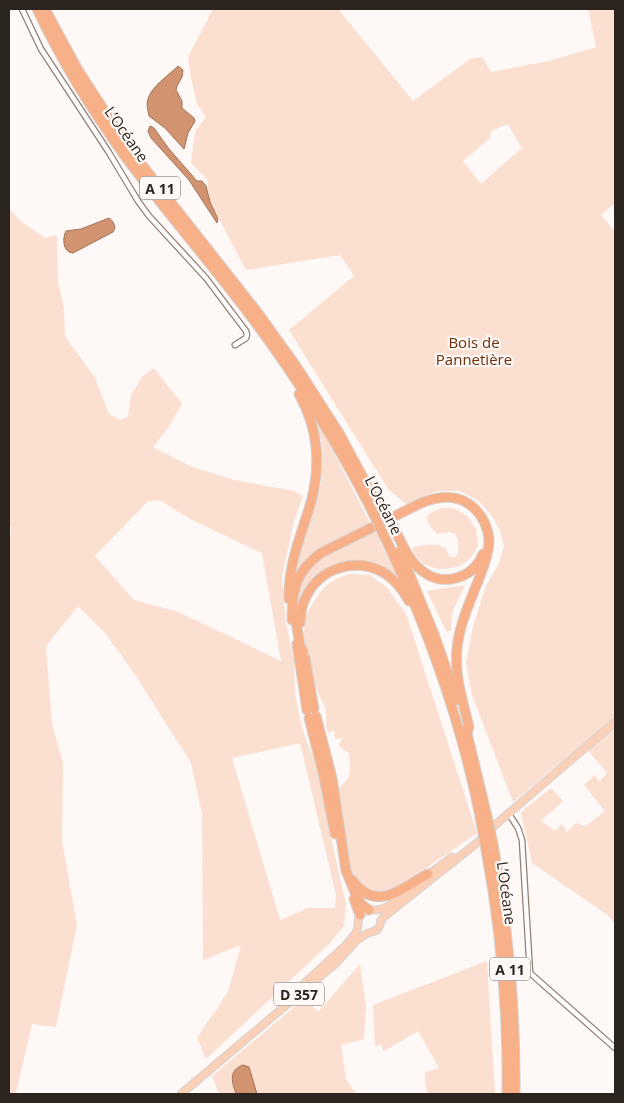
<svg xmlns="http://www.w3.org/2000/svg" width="624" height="1103" font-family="'Open Sans',sans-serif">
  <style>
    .green { fill: #fbdfd0; fill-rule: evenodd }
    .water { fill: #d29371; stroke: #a07258 }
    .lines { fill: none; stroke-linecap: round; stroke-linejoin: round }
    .minor-casing { stroke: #927d73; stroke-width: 7 }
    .primary-casing { stroke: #d5d3d2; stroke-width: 9 }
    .motorway-casing { stroke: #d5d3d2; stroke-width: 11 }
    .minor { stroke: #fff; stroke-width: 4.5 }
    .primary { stroke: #fbd0b8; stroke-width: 7 }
    .motorway { stroke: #f8b089; stroke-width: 9 }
    .motorway-bridge-casing { stroke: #d5d3d2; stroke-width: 11; stroke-linecap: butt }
    .motorway-bridge { stroke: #f8b089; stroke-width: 9 }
    .labels { text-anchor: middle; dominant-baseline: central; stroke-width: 4.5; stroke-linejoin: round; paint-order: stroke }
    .shield { fill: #fef9f7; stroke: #6b6460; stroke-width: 1 }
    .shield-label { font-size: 14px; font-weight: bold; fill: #2c241f }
    .street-label { font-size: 15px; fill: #2c241f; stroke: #fef9f7 }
    .park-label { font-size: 15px; fill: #6b3008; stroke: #fef9f7 }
  </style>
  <rect width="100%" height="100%" fill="#fef9f7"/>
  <path class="green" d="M 213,9 L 338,9 L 413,101 L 470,59 L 482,57 L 491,72 L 549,61 L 596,47 L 588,9 L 615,9 L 615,203 L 601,215 L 615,232 L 615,925 L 609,916 L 532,863 L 521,812 L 551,788 L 563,801 L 541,821 L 555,831 L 562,824 L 567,832 L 576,823 L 586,826 L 605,811 L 584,785 L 595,775 L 599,782 L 607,773 L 583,744 L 513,802 L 472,695 L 466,662 L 473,627 L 486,585 L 498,566 L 504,546 L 501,533 L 494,519 L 479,501 L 460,491 L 437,491 L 406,504 L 388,489 L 289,330 L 354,276 L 340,255 L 246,270 L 209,200 L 207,179 L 191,163 L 195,132 L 206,117 L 197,104 L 191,78 L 188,57 ZM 508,124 L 522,148 L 481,184 L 463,161 L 490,138 L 491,131 Z
    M 9,209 L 23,223 L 45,238 L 57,235 L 58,282 L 64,308 L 65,336 L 95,378 L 109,414 L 120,420 L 128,417 L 131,395 L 142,377 L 154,368 L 182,404 L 168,428 L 153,447 L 192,467 L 234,480 L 294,491 L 303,496 L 294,521 L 282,577 L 286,624 L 294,660 L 295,694 L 302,728 L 314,761 L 324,796 L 330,833 L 346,904 L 344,926 L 329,944 L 206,1059 L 197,1038 L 228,992 L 241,945 L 203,960 L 202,814 L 191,763 L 134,673 L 105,633 L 78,606 L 46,646 L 52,724 L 63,763 L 62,841 L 77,925 L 56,1027 L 32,1024 L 16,1093 L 17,1094 L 9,1094 L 9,556 L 11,526 L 9,525 ZM 160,500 L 190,519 L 262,553 L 281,661 L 178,612 L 134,600 L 95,556 L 148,501 ZM 300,743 L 336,895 L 335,908 L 308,908 L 280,920 L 232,758 Z
    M 316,418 L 371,525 L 332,544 L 294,583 C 297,548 315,517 321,482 C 322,470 323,456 322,444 C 321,435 316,426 316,418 Z
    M 442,508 L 454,508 L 468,517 L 476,529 L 478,546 L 471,558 L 460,566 L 446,569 L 439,569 L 423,564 L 414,554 L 413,547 C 422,546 434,542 443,547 C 446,548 448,554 450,557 L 456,557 C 460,549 459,541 455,534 L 449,532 L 437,534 L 430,526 L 426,517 L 432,512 Z
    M 375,531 L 401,582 L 367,564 L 318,576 L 298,622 C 298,616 296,609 296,603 C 300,559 341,546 375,531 Z
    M 349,574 L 370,575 L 387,588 L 406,614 L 477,833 L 399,887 L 381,893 L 373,892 L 366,889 L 354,877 L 349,866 L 336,789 C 352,780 351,770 349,753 L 341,748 L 339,744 L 343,737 L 336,739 L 334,735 L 335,734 L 334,730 L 329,733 C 323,725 328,716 325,707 C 322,701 319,696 317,690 C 311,674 300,635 305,619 C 307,611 320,592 325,587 C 331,581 341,577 349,574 Z
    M 465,585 L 452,613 L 451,631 L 446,631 L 427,591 Z
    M 487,961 L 495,1094 L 428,1094 L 425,1083 L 425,1072 L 439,1068 L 418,1031 L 384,1051 L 381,1044 L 375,1047 L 373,1005 Z
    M 360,964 L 366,1007 L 364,1039 L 341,1045 L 346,1079 L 356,1094 L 219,1094 L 212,1076 L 305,998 L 318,1012 Z"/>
  <path class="water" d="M 178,66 L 183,70 L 182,77 L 177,86 L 176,90 L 182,101 L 182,108 L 194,118 L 195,121 L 188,133 L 184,149 L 165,128 L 149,116 C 148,110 146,105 148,99 C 151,87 169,75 178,66 Z
    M 150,126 L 154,128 L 169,149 L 197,181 L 202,181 L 206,186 L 210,202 L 218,219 L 217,223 L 189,180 L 151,138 L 148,131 Z
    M 109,218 C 113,221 114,223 115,228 L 113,232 L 73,253 C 63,253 62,238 66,231 L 81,229 Z
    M 243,1065 L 249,1067 L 257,1094 L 236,1094 C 232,1082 228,1071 243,1065 Z"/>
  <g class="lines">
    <defs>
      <path id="minor" d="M 22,9 L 41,49 L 108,151 L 138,201 L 149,216 L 206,278 L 246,331 L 247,335 L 246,338 L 235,345
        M 509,814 L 518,828 L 522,840 L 530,973 L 615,1048"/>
      <path id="primary" d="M 425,877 L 452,857
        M 296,991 L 345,946 C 349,941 355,936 357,930 C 359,925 357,919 360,915 C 366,907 374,912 382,909 C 394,905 405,894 415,886
        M 181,1094 L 336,963 L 357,940 L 368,933 L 372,932 L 377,930 L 380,925 L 381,920 L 385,916 L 478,842 L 488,831 L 615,722"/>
      <path id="motorway" d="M 37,9 C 61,60 91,109 124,155 C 163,208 206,257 246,310 C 292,370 332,434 367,501
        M 45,9 L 78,70 L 122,138 L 162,191 L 258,313 L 296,366 L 339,433 L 381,511
        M 401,542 C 407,554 413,565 425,573 C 446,587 474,577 483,554
        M 390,548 C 430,635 463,727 481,822
        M 400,551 L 434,634 L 457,700
        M 289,599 C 288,564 301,536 311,502 C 321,465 318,428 299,394
        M 295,615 L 300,646 L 303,651
        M 292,620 C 292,590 295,572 321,553 L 419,504 C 435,497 453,493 469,504 C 482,513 489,528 489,543 C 488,555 484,566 480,576 C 471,600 459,624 457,649 C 454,675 463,702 469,727 L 467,733
        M 300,623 C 301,614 301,605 306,597 C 320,567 358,556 386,574 C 396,581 403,590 409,601
        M 297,644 L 307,710
        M 305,658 L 314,709
        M 316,716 L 332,778 L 346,871 L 356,895 L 362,905 L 369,910
        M 309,718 L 324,777 L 335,834
        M 466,729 L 487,816
        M 493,844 C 508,927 516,1010 515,1094
        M 486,850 C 501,930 508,1012 507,1094
        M 352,880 C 377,914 401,888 428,874
        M 354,899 L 360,915"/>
    </defs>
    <use href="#minor" class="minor-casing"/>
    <use href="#primary" class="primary-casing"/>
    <use href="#motorway" class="motorway-casing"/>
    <use href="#minor" class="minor"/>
    <use href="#primary" class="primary"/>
    <use href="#motorway" class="motorway"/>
    <defs>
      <path id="motorway-bridge" d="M 367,501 L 390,548
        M 381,511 L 387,514 L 401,542
        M 487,816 L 493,844
        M 481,822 L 486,850"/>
    </defs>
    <use href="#motorway-bridge" class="motorway-bridge-casing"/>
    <use href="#motorway-bridge" class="motorway-bridge"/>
  </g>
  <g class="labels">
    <g class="shield">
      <rect x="140" y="176.5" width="40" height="23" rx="4"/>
      <rect x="490" y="957.5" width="40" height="23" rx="4"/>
      <rect x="274" y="982.5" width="50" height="23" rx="4"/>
    </g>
    <g class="shield-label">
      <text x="160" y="188">A 11</text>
      <text x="510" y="969">A 11</text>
      <text x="299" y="994">D 357</text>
    </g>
    <g class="street-label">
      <text transform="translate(127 134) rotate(55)">L’Océane</text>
      <text transform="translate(384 505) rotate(63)">L’Océane</text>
      <text transform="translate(507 893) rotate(82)">L’Océane</text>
    </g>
    <g class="park-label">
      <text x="474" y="342">Bois de<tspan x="474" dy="17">Pannetière</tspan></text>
    </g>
  </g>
  <rect width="624" height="1103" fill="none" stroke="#2c241f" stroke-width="20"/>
</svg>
